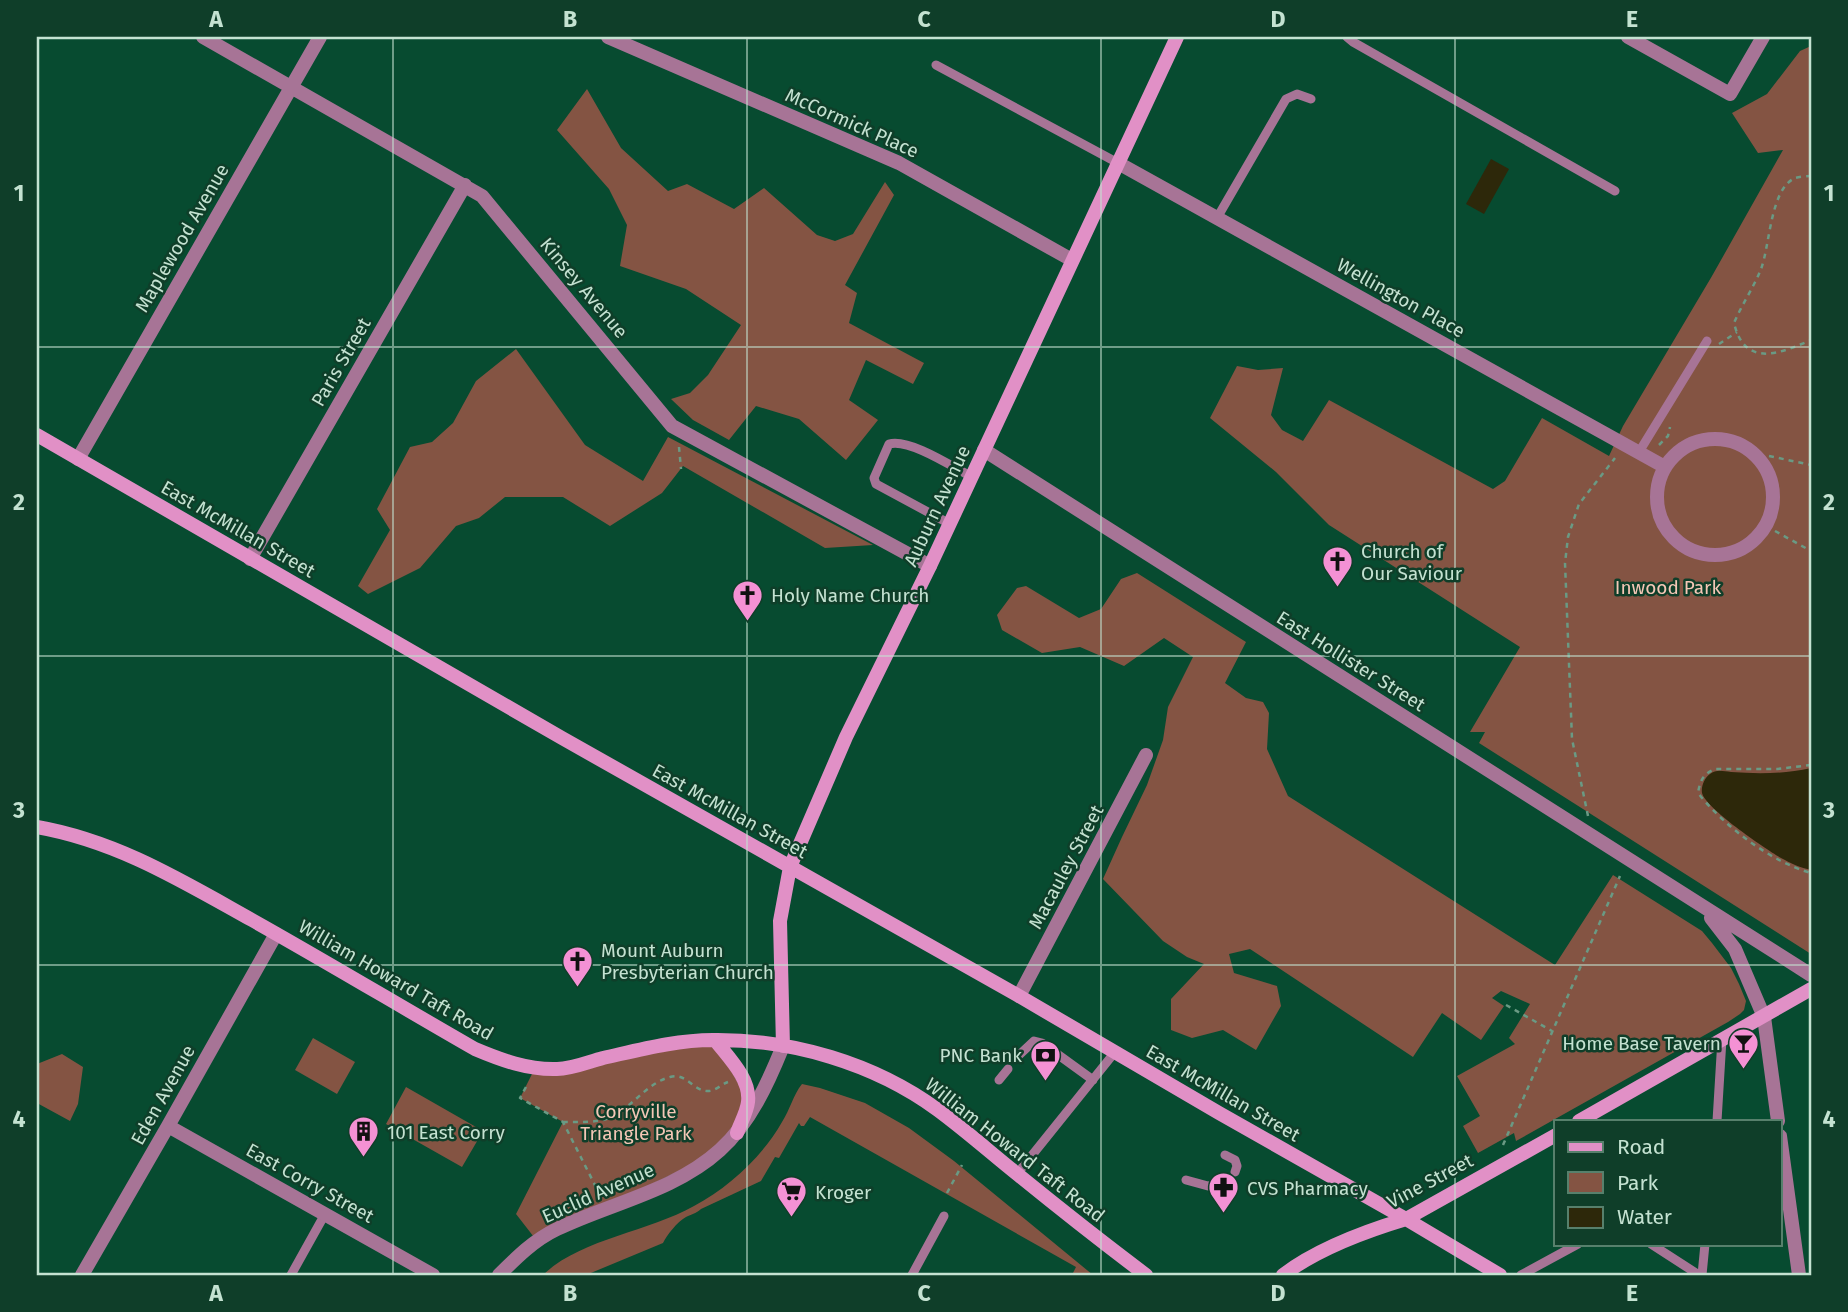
<svg xmlns="http://www.w3.org/2000/svg" width="1848" height="1312" font-family="'Fira Sans',sans-serif">
  <style>
    .green { fill: #845443 }
    .water { fill: #2d280a }
    .lines { fill: none; stroke-linecap: round; stroke-linejoin: round }
    .path { stroke: #6a9a84; stroke-width: 2.5; stroke-dasharray: 5 5; stroke-linecap: butt }
    .service { stroke: #a77496; stroke-width: 9 }
    .minor { stroke: #a77496; stroke-width: 14 }
    .tertiary { stroke: #a77496; stroke-width: 14 }
    .secondary { stroke: #e190c6; stroke-width: 14 }
    .grid { fill: none; stroke: #c4e2d1; stroke-width: 2; stroke-opacity: 0.55 }
    .labels { text-anchor: middle; dominant-baseline: central; stroke-width: 5; stroke-linejoin: round; paint-order: stroke }
    .street-label { font-size: 19px; fill: #c4e2d1; stroke: #0f3e29 }
    .poi-label { font-size: 19px; fill: #c4e2d1; stroke: #0f3e29; text-anchor: start }
    .park-label { font-size: 19px; fill: #f5c7b6; stroke: #0f3e29 }
    .neatline { fill: none; stroke: #c4e2d1; stroke-width: 2.5 }
    .grid-label { font-size: 23px; text-anchor: middle; font-weight: bold; fill: #c4e2d1 }
  </style>
  <rect width="100%" height="100%" fill="#074b30"/>
  <path class="green" d="M 1811,46 L 1811,954 L 1479,743 L 1485,732 L 1470,732 L 1520,647 L 1329,525 L 1276,472 L 1210,418 L 1237,366 L 1258,370 L 1283,368 L 1271,415 L 1282,430 L 1303,441 L 1329,400 L 1493,489 L 1505,481 L 1542,418 L 1609,456 L 1623,426 L 1712,276 L 1783,150 L 1758,153 L 1732,113 L 1767,94 L 1800,51 Z
    M 587,89 L 621,148 L 668,191 L 687,184 L 734,209 L 764,188 L 817,235 L 835,241 L 853,234 L 885,182 L 894,195 L 845,285 L 857,293 L 849,323 L 924,363 L 913,384 L 866,360 L 849,400 L 878,420 L 846,460 L 799,419 L 756,406 L 729,440 L 693,420 L 671,399 L 690,393 L 708,375 L 741,325 L 686,289 L 620,266 L 627,225 L 609,189 L 557,130 Z
    M 516,349 L 585,445 L 643,481 L 668,437 L 873,545 L 825,548 L 683,466 L 662,493 L 610,526 L 563,497 L 505,497 L 479,518 L 456,526 L 420,568 L 368,594 L 358,586 L 390,530 L 377,509 L 410,447 L 432,442 L 453,423 L 476,381 Z
    M 1137,573 L 1246,642 L 1225,683 L 1246,698 L 1263,702 L 1269,713 L 1267,749 L 1288,796 L 1555,965 L 1613,875 L 1702,931 L 1712,943 L 1731,968 L 1739,984 L 1746,1001 L 1744,1010 L 1740,1014 L 1728,1022 L 1516,1141 L 1514,1133 L 1478,1153 L 1463,1126 L 1480,1116 L 1457,1076 L 1515,1044 L 1509,1038 L 1530,1004 L 1501,991 L 1492,998 L 1504,1006 L 1481,1040 L 1442,1013 L 1413,1057 L 1250,949 L 1229,954 L 1234,973 L 1277,986 L 1281,1006 L 1256,1050 L 1223,1030 L 1192,1038 L 1171,1030 L 1171,999 L 1204,964 L 1187,957 L 1163,941 L 1103,879 L 1122,837 L 1147,785 L 1163,740 L 1168,707 L 1193,657 L 1164,638 L 1124,666 L 1080,647 L 1042,653 L 1002,630 L 997,615 L 1017,588 L 1026,586 L 1079,618 L 1101,609 L 1121,579 Z
    M 313,1038 L 355,1062 L 337,1094 L 295,1070 Z
    M 715,1040 L 748,1102 L 719,1151 L 537,1241 L 516,1214 L 563,1122 L 520,1098 L 535,1068 Z
    M 62,1054 L 83,1067 L 78,1104 L 70,1121 L 37,1103 L 37,1064 Z
    M 802,1084 L 820,1088 L 865,1103 L 909,1128 L 954,1161 L 1093,1275 L 1084,1273 L 1083,1275 L 1072,1275 L 1076,1267 L 810,1117 L 804,1126 L 801,1126 L 799,1123 L 779,1158 L 775,1157 L 761,1181 L 701,1209 C 695,1214 692,1214 686,1217 C 677,1222 667,1235 663,1243 L 586,1275 L 543,1275 C 580,1239 648,1232 694,1206 C 729,1187 762,1157 782,1122 C 790,1110 793,1095 802,1084 Z
    M 406,1087 L 483,1131 L 462,1167 L 386,1124 Z"/>
  <path class="water" d="M 1491,159 L 1509,169 L 1484,214 L 1466,204 Z
    M 1811,768 L 1811,870 C 1801,868 1790,863 1781,858 C 1766,849 1706,809 1702,793 C 1701,787 1704,778 1710,774 C 1716,769 1723,771 1731,772 C 1758,774 1784,774 1811,768 Z"/>
  <g class="lines">
    <path class="path" d="M 1811,176 C 1806,176 1799,177 1795,178 C 1770,189 1770,246 1761,269 C 1754,287 1742,304 1734,323 C 1745,369 1781,353 1811,340
      M 1719,344 L 1737,332
      M 1659,445 L 1668,436 L 1670,427
      M 679,447 L 681,469
      M 1769,456 L 1811,465
      M 1775,531 L 1811,551
      M 1811,765 L 1777,769 L 1715,769 C 1703,774 1700,781 1698,793 C 1724,826 1771,862 1811,873
      M 1588,816 L 1572,739 L 1565,563 L 1568,537 L 1579,504 L 1615,458
      M 1506,1005 L 1552,1031
      M 526,1087 L 520,1098 L 563,1122 L 599,1193
      M 563,1122 C 578,1122 599,1123 612,1117 C 633,1106 647,1083 670,1077 C 687,1072 693,1092 709,1091 C 715,1091 722,1084 728,1082
      M 1503,1145 L 1620,876
      M 947,1193 L 962,1165"/>
    <path class="service" d="M 1347,37 L 1353,42 L 1615,191
      M 936,65 L 1118,163
      M 1217,218 L 1286,99 L 1297,94 L 1311,99
      M 1639,452 L 1707,341
      M 950,524 L 876,484 L 874,478 L 889,444 C 909,438 953,467 972,477
      M 1018,1056 L 1034,1041 L 1042,1043 L 1093,1080
      M 999,1080 L 1008,1069
      M 1717,1121 L 1722,1039
      M 1225,1155 L 1235,1160 L 1237,1166 L 1235,1172
      M 1017,1174 L 1115,1052
      M 1186,1180 L 1208,1186 L 1227,1181
      M 1651,1244 L 1699,1275
      M 291,1275 L 325,1214
      M 912,1275 L 944,1216
      M 1521,1275 L 1578,1244
      M 1702,1275 L 1705,1244"/>
    <path class="minor" d="M 203,37 L 482,196 L 672,426 L 930,566
      M 608,37 L 899,163 L 1072,260
      M 1628,37 L 1730,94 L 1763,37
      M 1118,163 L 1665,467
      M1657 497a58 58 0 1 1 116 0a58 58 0 1 1-116 0Z
      M 984,450 L 1811,975
      M 78,459 L 320,37
      M 250,559 L 465,185
      M 1711,918 L 1735,949 L 1764,1017 L 1778,1121
      M 1019,996 L 1146,755
      M 168,1126 L 433,1275
      M 1780,1136 L 1799,1275
      M 82,1275 L 168,1126 L 276,934"/>
    <path class="tertiary" d="M 499,1275 C 517,1257 534,1240 557,1229 C 611,1203 675,1191 720,1150 C 750,1123 768,1083 783,1046"/>
    <path class="secondary" d="M 37,435 L 562,738 L 1019,996 L 1219,1113 L 1406,1219 L 1500,1275
      M 37,827 C 117,841 182,881 252,920 C 327,962 400,1006 475,1049 C 501,1060 528,1070 557,1069 C 572,1069 588,1062 603,1058 C 639,1050 676,1040 713,1040 C 791,1039 874,1063 938,1110 C 965,1130 990,1152 1016,1173 C 1059,1208 1102,1242 1146,1275
      M 715,1040 C 728,1057 751,1079 748,1102 C 747,1112 740,1124 737,1133
      M 783,1046 L 780,921 L 790,867 L 846,737 L 930,566 L 1177,37
      M 1579,1121 L 1811,989
      M 1283,1275 C 1316,1250 1366,1231 1406,1219 L 1556,1135"/>
  </g>
  <path class="grid" d="M 393,37 L 393,1275M 747,37 L 747,1275M 1101,37 L 1101,1275M 1455,37 L 1455,1275M 37,347 L 1811,347M 37,656 L 1811,656M 37,965 L 1811,965"/>
  <defs>
    <symbol id="church-pin" viewBox="-11 -11 22 30"><path d="M0 17L-7.5 6A9.5 9.5 0 1 1 7.5 6Z" fill="#f491d4" stroke="#0f3e29"/><path d="M-1.2-6h2.4v3.5h3.3v2.4h-3.3V6h-2.4V-.1h-3.3v-2.4h3.3Z" fill="#111"/></symbol>
    <symbol id="bar-pin" viewBox="-11 -11 22 30"><path d="M0 17L-7.5 6A9.5 9.5 0 1 1 7.5 6Z" fill="#f491d4" stroke="#0f3e29"/><path d="M-6-5H6L.8 .8V4.5H3.5V6h-7V4.5H-.8V.8Z" fill="#111"/></symbol>
    <symbol id="bank-pin" viewBox="-11 -11 22 30"><path d="M0 17L-7.5 6A9.5 9.5 0 1 1 7.5 6Z" fill="#f491d4" stroke="#0f3e29"/><path d="M-6-4H6V4H-6ZM0-2.3a2.3 2.3 0 1 0 0 4.6a2.3 2.3 0 1 0 0-4.6Z" fill="#111"/></symbol>
    <symbol id="building-pin" viewBox="-11 -11 22 30"><path d="M0 17L-7.5 6A9.5 9.5 0 1 1 7.5 6Z" fill="#f491d4" stroke="#0f3e29"/><path d="M-4-6H4V6H1V3H-1V6H-4ZM-2.5-4.3h1.7v1.8h-1.7ZM.8-4.3h1.7v1.8H.8ZM-2.5-1h1.7V.8h-1.7ZM.8-1h1.7V.8H.8Z" fill="#111"/></symbol>
    <symbol id="pharmacy-pin" viewBox="-11 -11 22 30"><path d="M0 17L-7.5 6A9.5 9.5 0 1 1 7.5 6Z" fill="#f491d4" stroke="#0f3e29"/><path d="M-2-6h4v4h4v4h-4v4h-4v-4h-4v-4h4Z" fill="#111"/></symbol>
    <symbol id="supermarket-pin" viewBox="-11 -11 22 30"><path d="M0 17L-7.5 6A9.5 9.5 0 1 1 7.5 6Z" fill="#f491d4" stroke="#0f3e29"/><path d="M-6-5.5h2.5l.6 2H6L4.5 2H-2.5L-4.4-4H-6ZM-1.5 3.2a1.3 1.3 0 1 0 .1 0ZM3 3.2a1.3 1.3 0 1 0 .1 0Z" fill="#111"/></symbol>
  </defs>
  <g fill-rule="evenodd">
    <use href="#church-pin" x="1320" y="544" width="35" height="47"/>
    <use href="#church-pin" x="730" y="578" width="35" height="47"/>
    <use href="#church-pin" x="560" y="944" width="35" height="47"/>
    <use href="#bar-pin" x="1726" y="1026" width="35" height="47"/>
    <use href="#bank-pin" x="1028" y="1038" width="35" height="47"/>
    <use href="#building-pin" x="346" y="1114" width="35" height="47"/>
    <use href="#pharmacy-pin" x="1206" y="1170" width="35" height="47"/>
    <use href="#supermarket-pin" x="774" y="1174" width="35" height="47"/>
  </g>
  <g class="labels">
    <g class="street-label">
      <text transform="translate(852 123) rotate(24)">McCormick Place</text>
      <text transform="translate(182 238) rotate(-60)">Maplewood Avenue</text>
      <text transform="translate(584 288) rotate(50)">Kinsey Avenue</text>
      <text transform="translate(1401 298) rotate(29)">Wellington Place</text>
      <text transform="translate(341 362) rotate(-60)">Paris Street</text>
      <text transform="translate(937 506) rotate(-65)">Auburn Avenue</text>
      <text transform="translate(238 529) rotate(30)">East McMillan Street</text>
      <text transform="translate(1351 661) rotate(32)">East Hollister Street</text>
      <text transform="translate(730 811) rotate(29)">East McMillan Street</text>
      <text transform="translate(1066 867) rotate(-62)">Macauley Street</text>
      <text transform="translate(396 980) rotate(30)">William Howard Taft Road</text>
      <text transform="translate(1223 1093) rotate(30)">East McMillan Street</text>
      <text transform="translate(163 1095) rotate(-61)">Eden Avenue</text>
      <text transform="translate(1015 1150) rotate(38)">William Howard Taft Road</text>
      <text transform="translate(1430 1181) rotate(-28)">Vine Street</text>
      <text transform="translate(310 1183) rotate(29)">East Corry Street</text>
      <text transform="translate(598 1193) rotate(-24)">Euclid Avenue</text>
    </g>
    <g class="poi-label">
      <text x="1361" y="551">Church of<tspan x="1361" dy="22">Our Saviour</tspan></text>
      <text x="771" y="595">Holy Name Church</text>
      <text x="601" y="950">Mount Auburn<tspan x="601" dy="22">Presbyterian Church</tspan></text>
      <text x="1721" y="1043" text-anchor="end">Home Base Tavern</text>
      <text x="1022" y="1055" text-anchor="end">PNC Bank</text>
      <text x="387" y="1132">101 East Corry</text>
      <text x="1247" y="1188">CVS Pharmacy</text>
      <text x="815" y="1192">Kroger</text>
    </g>
    <g class="park-label">
      <text x="1668" y="587">Inwood Park</text>
      <text x="636" y="1111">Corryville<tspan x="636" dy="22">Triangle Park</tspan></text>
    </g>
  </g>
  <rect width="1848" height="1312" fill="none" stroke="#0f3e29" stroke-width="77"/>
  <rect x="1554" y="1120" width="228" height="126" fill="#0f3e29" stroke="#57806c" stroke-width="2"/>
  <rect x="1568" y="1142" width="35" height="10" fill="#e190c6" stroke="#57806c" stroke-width="2"/>
  <text x="1617" y="1154" font-size="21" fill="#c4e2d1">Road</text>
  <rect x="1568" y="1172" width="35" height="21" fill="#845443" stroke="#57806c" stroke-width="2"/>
  <text x="1617" y="1190" font-size="21" fill="#c4e2d1">Park</text>
  <rect x="1568" y="1207" width="35" height="21" fill="#2d280a" stroke="#57806c" stroke-width="2"/>
  <text x="1617" y="1224" font-size="21" fill="#c4e2d1">Water</text>
  <rect x="38" y="38" width="1772" height="1236" class="neatline"/>
  <g class="grid-label">
    <text x="216" y="27">A</text>
    <text x="570" y="27">B</text>
    <text x="924" y="27">C</text>
    <text x="1278" y="27">D</text>
    <text x="1632" y="27">E</text>
    <text x="19" y="201">1</text>
    <text x="1829" y="201">1</text>
    <text x="19" y="510">2</text>
    <text x="1829" y="510">2</text>
    <text x="19" y="818">3</text>
    <text x="1829" y="818">3</text>
    <text x="19" y="1127">4</text>
    <text x="1829" y="1127">4</text>
    <text x="216" y="1301">A</text>
    <text x="570" y="1301">B</text>
    <text x="924" y="1301">C</text>
    <text x="1278" y="1301">D</text>
    <text x="1632" y="1301">E</text>
  </g>
</svg>
